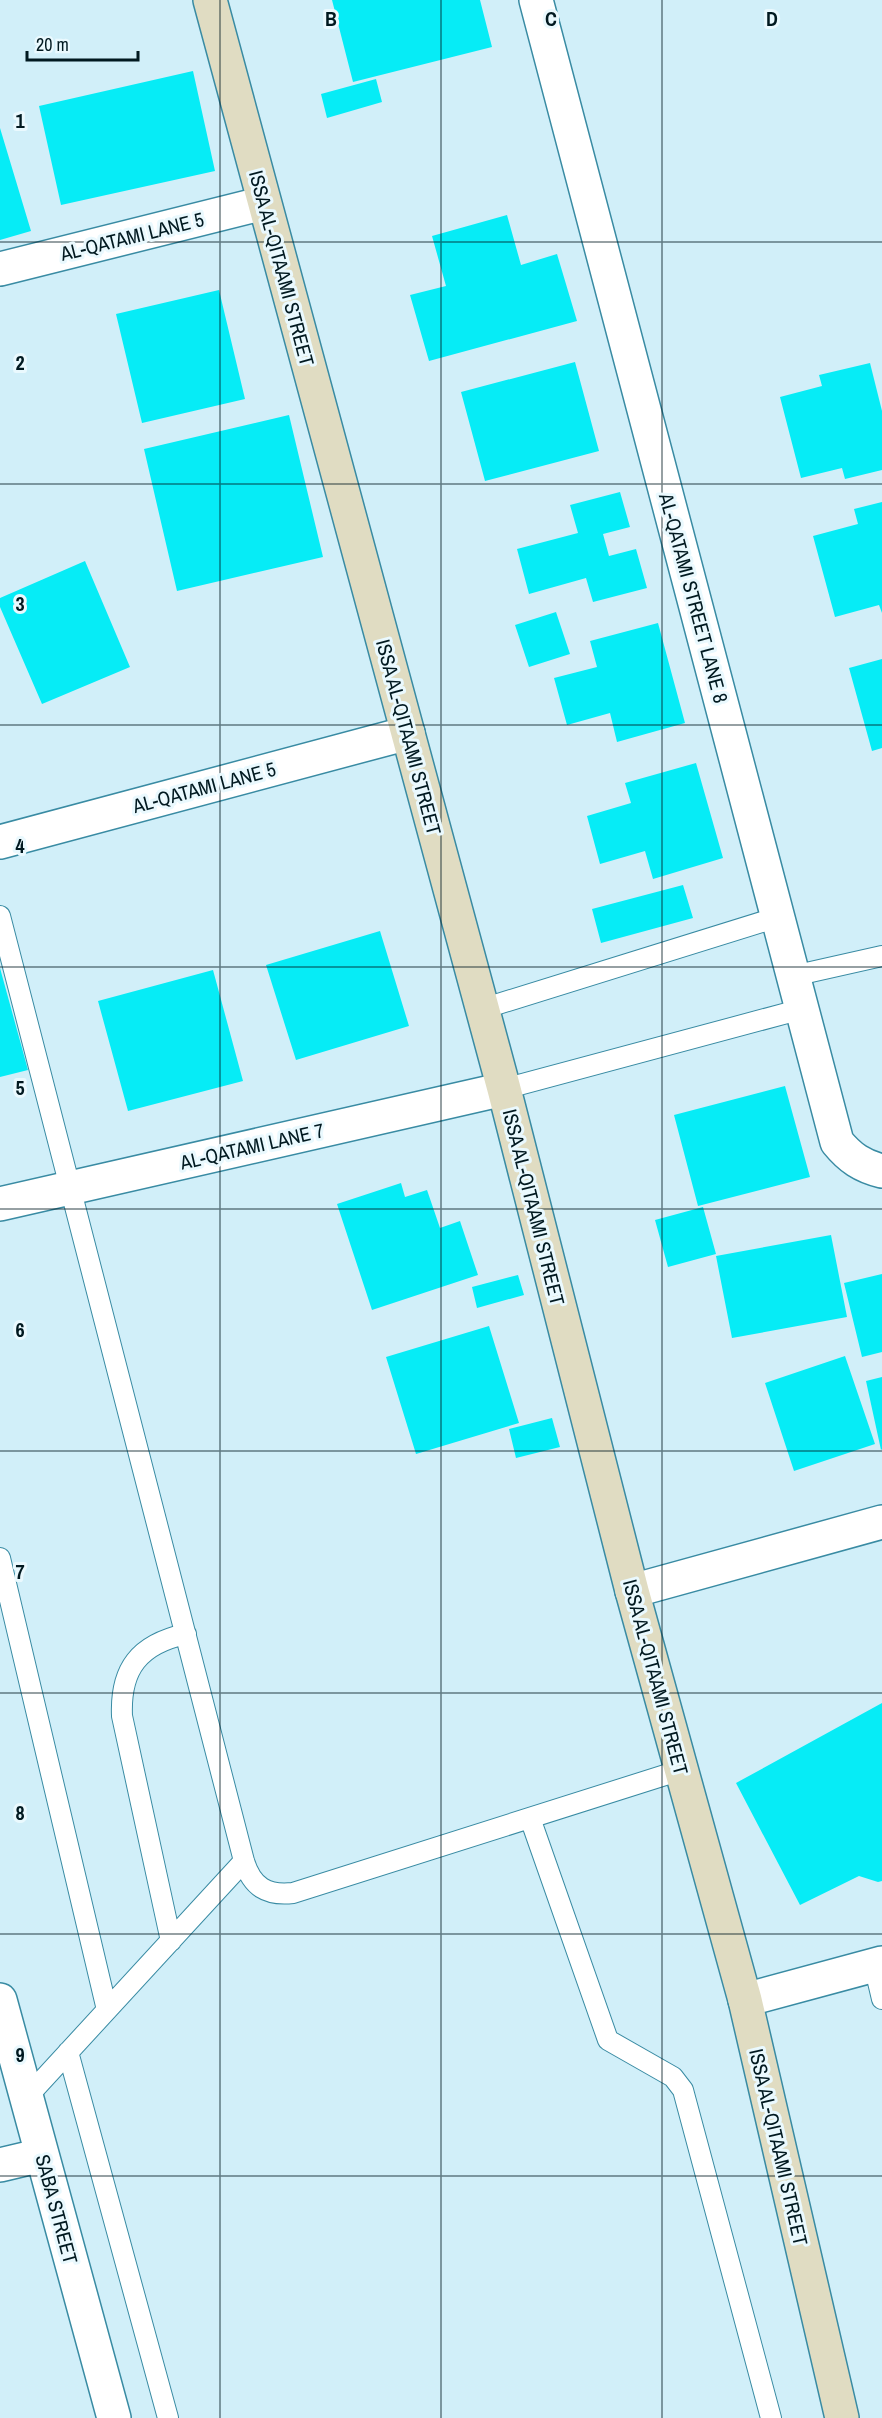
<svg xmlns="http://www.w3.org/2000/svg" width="882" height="2418" font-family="'Archivo Narrow',sans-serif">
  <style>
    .building { fill: #06ecf6 }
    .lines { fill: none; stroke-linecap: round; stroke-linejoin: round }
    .lane-casing { stroke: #398ba3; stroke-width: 22 }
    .street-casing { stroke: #398ba3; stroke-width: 36 }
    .secondary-casing { stroke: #398ba3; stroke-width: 36 }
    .lane { stroke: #fff; stroke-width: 20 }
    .street { stroke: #fff; stroke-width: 33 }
    .secondary { stroke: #e0dcc2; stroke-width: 33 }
    .grid { fill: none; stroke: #011920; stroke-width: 1.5; stroke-opacity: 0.55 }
    .labels { text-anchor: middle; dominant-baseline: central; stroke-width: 6; stroke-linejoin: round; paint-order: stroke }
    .street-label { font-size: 20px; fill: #011920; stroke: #eaf9fe }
    .grid-label { font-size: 20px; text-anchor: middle; font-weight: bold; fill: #011920; stroke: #eaf9fe; stroke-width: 6; stroke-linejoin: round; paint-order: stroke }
  </style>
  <rect width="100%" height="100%" fill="#d1eff9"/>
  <path class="building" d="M 332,0 L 480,0 L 492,47 L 353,82 Z
    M 193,71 L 215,171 L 61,205 L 39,106 Z
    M 376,79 L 382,102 L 327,118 L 321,94 Z
    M 0,128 L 31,231 L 0,240 Z
    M 507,215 L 521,265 L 557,254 L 577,321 L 429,361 L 410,295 L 446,286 L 432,236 Z
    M 219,290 L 245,399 L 142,423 L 116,314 Z
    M 575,362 L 599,451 L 485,481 L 461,392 Z
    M 870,363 L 882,411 L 882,470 L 845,479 L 842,468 L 801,478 L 780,397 L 822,386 L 819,375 Z
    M 289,415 L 323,557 L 177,591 L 144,449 Z
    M 620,492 L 630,527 L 603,534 L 609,556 L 636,549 L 647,588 L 593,602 L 586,578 L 529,594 L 517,549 L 578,533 L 570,505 Z
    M 882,502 L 882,613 L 879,605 L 835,617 L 813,536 L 858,524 L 854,509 Z
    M 85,561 L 130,667 L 42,704 L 0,607 L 0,598 Z
    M 556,612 L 570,654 L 529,667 L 515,625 Z
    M 658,623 L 685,723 L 617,742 L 610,713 L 567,725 L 554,678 L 597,667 L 590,641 Z
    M 882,659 L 882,748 L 872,751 L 849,668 Z
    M 696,763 L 723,858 L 653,879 L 645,851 L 600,864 L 587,816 L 631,803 L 625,783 Z
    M 683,885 L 693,918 L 601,943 L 592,909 Z
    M 380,931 L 409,1026 L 296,1060 L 266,965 Z
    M 0,968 L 28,1070 L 0,1077 Z
    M 213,970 L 243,1081 L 128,1111 L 98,1001 Z
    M 785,1086 L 810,1177 L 698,1206 L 674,1115 Z
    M 401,1183 L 405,1197 L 427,1190 L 440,1228 L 460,1221 L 478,1275 L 372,1310 L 337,1204 Z
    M 703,1207 L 716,1254 L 668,1267 L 655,1220 Z
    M 831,1235 L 847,1317 L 732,1338 L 716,1256 Z
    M 882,1274 L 882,1352 L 862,1357 L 844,1283 Z
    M 518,1275 L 524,1295 L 477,1308 L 472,1287 Z
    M 489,1326 L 519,1423 L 416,1454 L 386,1357 Z
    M 845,1356 L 875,1444 L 794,1471 L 765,1383 Z
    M 882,1377 L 882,1449 L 881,1450 L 866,1381 Z
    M 552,1418 L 560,1447 L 516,1458 L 509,1429 Z
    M 882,1703 L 882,1881 L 878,1882 L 859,1876 L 800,1905 L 736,1783 Z"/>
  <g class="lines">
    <defs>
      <path id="lane" d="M 0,916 L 244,1861 C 252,1887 267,1896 293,1893 L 681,1770
        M 793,976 L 882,956
        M 482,1009 L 778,917
        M 504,1089 L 802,1009
        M 0,1558 L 107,2010
        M 530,1818 L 608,2040 L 673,2077 L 683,2090 L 771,2418
        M 171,1941 L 122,1716 C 120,1669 139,1644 186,1634
        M 874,1965 L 882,1999
        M 68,2052 L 168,2418
        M 27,2097 L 244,1861"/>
      <path id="street" d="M 536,0 L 837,1142 C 850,1158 862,1166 882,1171
        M 0,269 L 264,203
        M 0,842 L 408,733
        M 0,1204 L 504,1089
        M 632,1591 L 882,1522
        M 0,2000 L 114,2418
        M 745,2000 L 882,1963
        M 0,2165 L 42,2155"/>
      <path id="secondary" d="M 210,0 L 504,1089 L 632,1591 L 745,2000 L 842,2418"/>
    </defs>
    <use href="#lane" class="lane-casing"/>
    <use href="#street" class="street-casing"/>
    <use href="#secondary" class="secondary-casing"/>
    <use href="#lane" class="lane"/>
    <use href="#street" class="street"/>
    <use href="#secondary" class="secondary"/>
  </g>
  <path class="grid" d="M 220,0 L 220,2418M 441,0 L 441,2418M 662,0 L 662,2418M 0,242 L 882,242M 0,484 L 882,484M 0,725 L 882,725M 0,967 L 882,967M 0,1209 L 882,1209M 0,1451 L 882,1451M 0,1693 L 882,1693M 0,1934 L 882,1934M 0,2176 L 882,2176"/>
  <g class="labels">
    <g class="street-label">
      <text transform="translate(132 236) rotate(-14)">AL-QATAMI LANE 5</text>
      <text transform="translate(282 268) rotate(75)">ISSA AL-QITAAMI STREET</text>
      <text transform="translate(694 598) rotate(75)">AL-QATAMI STREET LANE 8</text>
      <text transform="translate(409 737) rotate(75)">ISSA AL-QITAAMI STREET</text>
      <text transform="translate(204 787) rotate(-15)">AL-QATAMI LANE 5</text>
      <text transform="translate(252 1146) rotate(-13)">AL-QATAMI LANE 7</text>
      <text transform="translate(534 1207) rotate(76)">ISSA AL-QITAAMI STREET</text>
      <text transform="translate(656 1677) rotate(75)">ISSA AL-QITAAMI STREET</text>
      <text transform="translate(779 2147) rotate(77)">ISSA AL-QITAAMI STREET</text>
      <text transform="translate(57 2209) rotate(75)">SABA STREET</text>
    </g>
  </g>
  <g class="grid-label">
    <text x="331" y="26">B</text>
    <text x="551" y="26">C</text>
    <text x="772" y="26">D</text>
    <text x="20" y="128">1</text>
    <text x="20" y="370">2</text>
    <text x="20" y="611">3</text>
    <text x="20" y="853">4</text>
    <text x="20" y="1095">5</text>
    <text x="20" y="1337">6</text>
    <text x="20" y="1579">7</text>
    <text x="20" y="1820">8</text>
    <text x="20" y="2062">9</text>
  </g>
  <path d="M27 51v9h111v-9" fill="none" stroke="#011920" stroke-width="3"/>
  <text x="36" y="51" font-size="18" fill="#011920" stroke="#eaf9fe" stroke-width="4.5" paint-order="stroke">20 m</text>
</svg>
